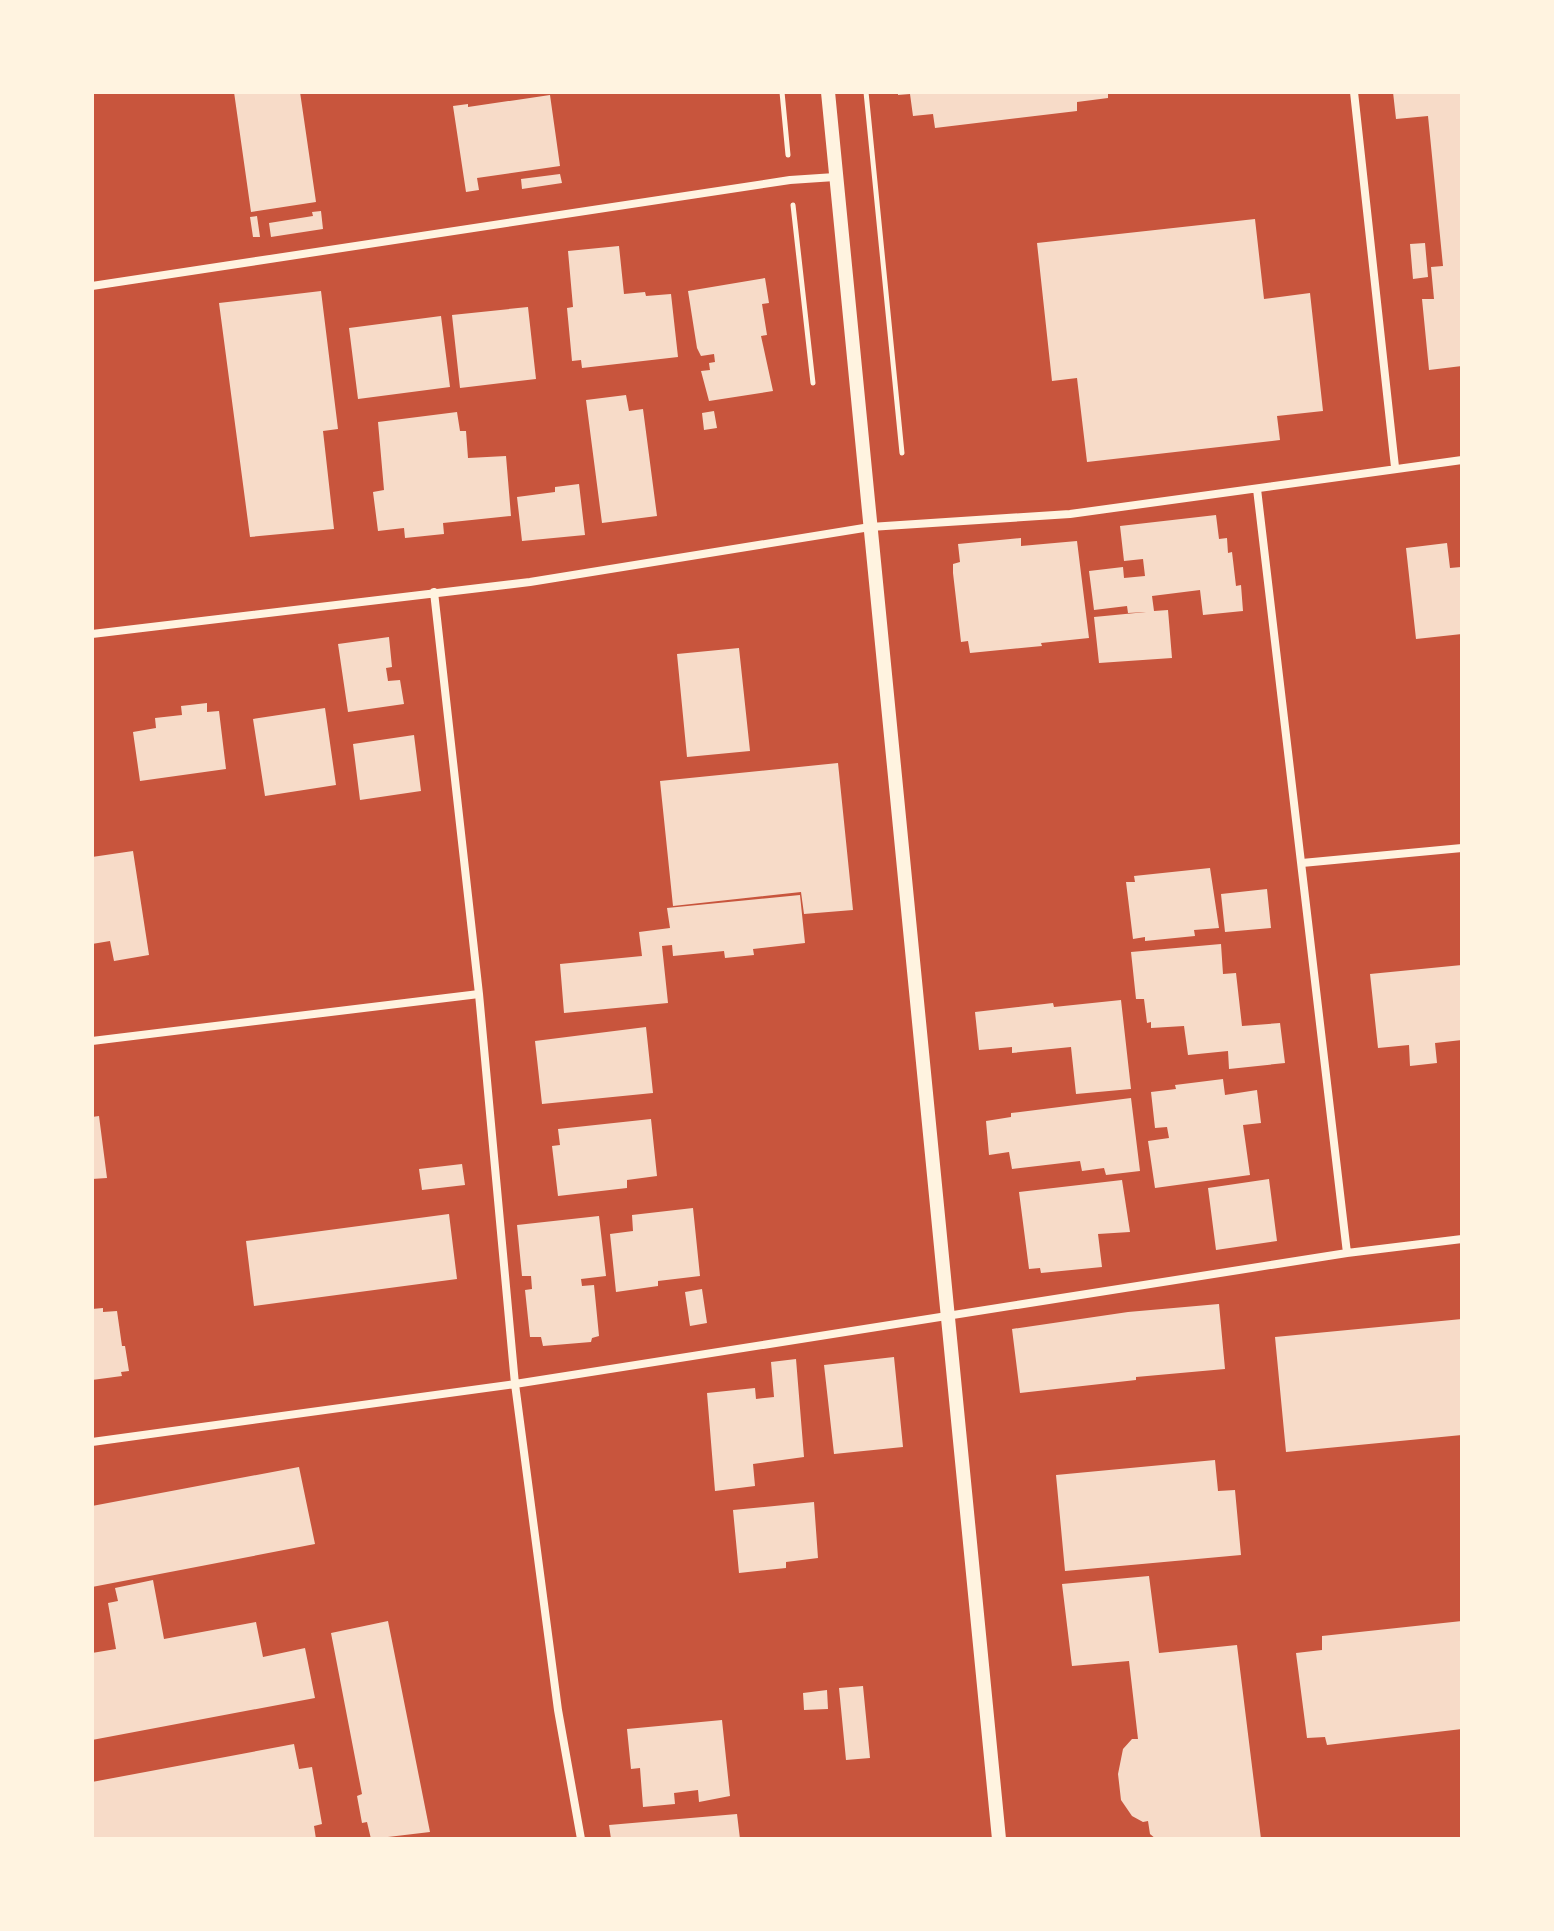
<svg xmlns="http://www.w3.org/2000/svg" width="1554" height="1931" font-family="'Source Sans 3',sans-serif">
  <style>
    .building { fill: #f7dbc8 }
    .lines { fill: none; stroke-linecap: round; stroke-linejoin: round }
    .path { stroke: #fff3e0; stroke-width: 5 }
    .minor { stroke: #fff3e0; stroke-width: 8 }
    .tertiary { stroke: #fff3e0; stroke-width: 14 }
  </style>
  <rect width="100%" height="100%" fill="#c8553d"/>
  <path class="building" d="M 234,92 L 300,92 L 316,202 L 251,212 Z
    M 898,92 L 1108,92 L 1108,98 L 1077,102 L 1077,111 L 935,128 L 933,114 L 913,116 L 910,94 L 898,95 Z
    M 1393,92 L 1462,92 L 1462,366 L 1429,370 L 1422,299 L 1434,299 L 1431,267 L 1443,266 L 1428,116 L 1396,119 Z
    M 550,95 L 560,166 L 477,178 L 479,190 L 466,192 L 453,106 L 468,104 L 468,107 Z
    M 560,174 L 562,183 L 522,189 L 521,179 Z
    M 321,211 L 323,229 L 271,237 L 269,223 L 313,216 L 312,212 Z
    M 257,216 L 260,237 L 253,237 L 250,217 Z
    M 1255,219 L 1264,299 L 1310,293 L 1323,411 L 1277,416 L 1280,440 L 1087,462 L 1077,378 L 1052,381 L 1037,243 Z
    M 1425,243 L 1428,277 L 1413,279 L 1410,244 Z
    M 619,246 L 624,294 L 645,292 L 646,296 L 671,294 L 678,357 L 582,368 L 581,360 L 572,361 L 567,308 L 573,307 L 568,251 Z
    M 765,278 L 769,303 L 762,304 L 767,335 L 761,336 L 773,391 L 709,401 L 701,371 L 710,370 L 709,363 L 715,362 L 714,354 L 701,356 L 697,348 L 688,291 Z
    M 321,291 L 338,429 L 323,431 L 334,529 L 250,537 L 219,303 Z
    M 528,307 L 536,379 L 460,388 L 452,315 Z
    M 441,316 L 450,387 L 358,399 L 349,328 Z
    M 626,395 L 629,411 L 643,409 L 657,516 L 602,523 L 586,400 Z
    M 714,411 L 717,428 L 704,430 L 702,413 Z
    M 457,412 L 460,431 L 466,431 L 468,458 L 506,456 L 511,516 L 443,523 L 444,534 L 405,538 L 404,528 L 378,531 L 373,492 L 384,490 L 378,422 Z
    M 579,484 L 585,535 L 522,541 L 517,497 L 555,492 L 555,487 Z
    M 1216,515 L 1219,539 L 1227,538 L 1228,553 L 1232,552 L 1236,586 L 1241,585 L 1243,611 L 1203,615 L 1200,590 L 1152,596 L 1154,611 L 1168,610 L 1172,658 L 1099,663 L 1094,617 L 1146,612 L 1128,613 L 1127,606 L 1094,610 L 1089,571 L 1123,567 L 1124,578 L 1145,576 L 1143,559 L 1124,561 L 1120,526 Z
    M 1021,538 L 1021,546 L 1077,541 L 1089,638 L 1041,643 L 1042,646 L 970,653 L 968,641 L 961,642 L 953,573 L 953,564 L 960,562 L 958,544 Z
    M 1447,543 L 1450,568 L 1461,567 L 1462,634 L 1416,639 L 1406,548 Z
    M 389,637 L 392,667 L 386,668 L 388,681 L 400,680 L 404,704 L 348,712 L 338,644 Z
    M 739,648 L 750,751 L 687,757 L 677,654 Z
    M 207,703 L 207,712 L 219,711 L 226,769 L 140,781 L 133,732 L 156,728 L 155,718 L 182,715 L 181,706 Z
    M 325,708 L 336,785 L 265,796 L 253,719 Z
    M 414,735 L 421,791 L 360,800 L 353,744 Z
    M 838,763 L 853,910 L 804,914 L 801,892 L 673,906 L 660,781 Z
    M 133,851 L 149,955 L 114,961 L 110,941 L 92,944 L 92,857 Z
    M 1210,868 L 1219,928 L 1194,930 L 1195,936 L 1145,941 L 1145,937 L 1133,939 L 1126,882 L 1135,882 L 1134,876 Z
    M 1267,889 L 1271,928 L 1225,932 L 1221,894 Z
    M 800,895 L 805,943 L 753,949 L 754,955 L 725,958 L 724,951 L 673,956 L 672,945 L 662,946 L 668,1003 L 564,1013 L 560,964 L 642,956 L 639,932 L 670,928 L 667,908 Z
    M 1221,944 L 1223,974 L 1236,973 L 1242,1026 L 1280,1023 L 1285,1063 L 1229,1069 L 1228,1051 L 1188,1055 L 1184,1026 L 1151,1028 L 1151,1022 L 1147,1023 L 1144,999 L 1136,999 L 1131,952 Z
    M 1462,965 L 1462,1040 L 1435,1043 L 1437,1063 L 1410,1066 L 1409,1045 L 1378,1048 L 1370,974 Z
    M 1121,1000 L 1131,1089 L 1076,1094 L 1071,1047 L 1012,1053 L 1012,1047 L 979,1050 L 975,1012 L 1053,1003 L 1054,1007 Z
    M 646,1027 L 653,1093 L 542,1104 L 535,1041 Z
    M 1223,1079 L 1225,1095 L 1257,1090 L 1261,1123 L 1243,1125 L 1250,1175 L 1155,1188 L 1148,1141 L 1169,1138 L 1167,1127 L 1155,1128 L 1151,1092 L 1176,1089 L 1175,1085 Z
    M 1131,1098 L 1140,1171 L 1106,1175 L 1104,1168 L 1082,1171 L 1080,1161 L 1012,1169 L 1009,1152 L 989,1155 L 986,1121 L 1011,1117 L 1011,1113 Z
    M 99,1116 L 107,1178 L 92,1179 L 92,1117 Z
    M 651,1119 L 657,1176 L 627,1180 L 627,1188 L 558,1196 L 552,1146 L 560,1145 L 558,1129 Z
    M 462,1164 L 465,1185 L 422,1190 L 419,1169 Z
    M 1269,1179 L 1277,1241 L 1216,1250 L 1208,1188 Z
    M 1122,1180 L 1130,1232 L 1098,1234 L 1102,1267 L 1041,1273 L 1040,1268 L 1029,1269 L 1019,1192 Z
    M 693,1208 L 700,1276 L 658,1281 L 658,1286 L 616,1292 L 610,1234 L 633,1231 L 632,1215 Z
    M 449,1214 L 457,1279 L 254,1306 L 246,1241 Z
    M 599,1216 L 606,1276 L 581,1279 L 582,1286 L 594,1285 L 599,1336 L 592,1338 L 591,1342 L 543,1346 L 541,1337 L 530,1337 L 525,1290 L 532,1289 L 531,1276 L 522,1276 L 517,1225 Z
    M 702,1289 L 707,1323 L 690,1326 L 685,1292 Z
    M 1219,1304 L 1225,1369 L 1136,1377 L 1136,1380 L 1020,1393 L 1012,1329 L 1128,1312 Z
    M 103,1308 L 103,1312 L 117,1311 L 122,1346 L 125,1346 L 129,1371 L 121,1372 L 122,1376 L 92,1380 L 92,1309 Z
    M 1462,1319 L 1462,1435 L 1286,1452 L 1275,1337 Z
    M 894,1357 L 903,1447 L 834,1454 L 824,1365 Z
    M 796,1359 L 804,1457 L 753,1464 L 755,1486 L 715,1491 L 707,1393 L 755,1388 L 756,1399 L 774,1397 L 771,1362 Z
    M 1215,1460 L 1218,1491 L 1235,1490 L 1241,1555 L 1065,1571 L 1056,1475 Z
    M 299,1467 L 315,1544 L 92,1587 L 92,1506 Z
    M 814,1502 L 818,1558 L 786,1562 L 786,1568 L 739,1573 L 733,1510 Z
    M 1149,1576 L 1159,1653 L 1237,1645 L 1261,1839 L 1156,1839 L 1150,1834 L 1148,1821 L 1143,1822 L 1132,1816 L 1121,1800 L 1118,1774 L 1123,1749 L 1132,1739 L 1138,1739 L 1129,1661 L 1072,1666 L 1062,1584 Z
    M 153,1580 L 164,1639 L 256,1622 L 263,1657 L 305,1648 L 315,1698 L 92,1740 L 92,1653 L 116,1649 L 108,1603 L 118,1601 L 115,1588 Z
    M 388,1621 L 430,1832 L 371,1839 L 367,1822 L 362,1823 L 357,1796 L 362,1794 L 331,1633 Z
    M 1462,1621 L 1462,1729 L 1327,1745 L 1325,1737 L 1307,1738 L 1296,1653 L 1322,1650 L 1322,1636 Z
    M 863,1686 L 870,1758 L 846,1760 L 839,1688 Z
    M 827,1690 L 828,1709 L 804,1710 L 803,1693 Z
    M 722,1720 L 730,1796 L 699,1802 L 698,1790 L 674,1793 L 675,1804 L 643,1807 L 640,1768 L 631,1769 L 627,1729 Z
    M 294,1744 L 299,1769 L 312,1767 L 322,1824 L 314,1826 L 316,1839 L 92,1839 L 92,1782 Z
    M 737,1814 L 740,1839 L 611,1839 L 609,1825 Z"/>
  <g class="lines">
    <path class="path" d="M 782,92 L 788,155
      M 866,92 L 902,453
      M 793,205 L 813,383"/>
    <path class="minor" d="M 1354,92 L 1395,467
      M 92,286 L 790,180 L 835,177
      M 1257,489 L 1347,1253
      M 434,592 L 479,994 L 515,1384 L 558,1710 L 581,1839
      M 92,634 L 530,582 L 870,527 L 1070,514 L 1462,460
      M 1302,863 L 1462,848
      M 92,1041 L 479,994
      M 92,1442 L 515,1384 L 1347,1253 L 1462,1239"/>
    <path class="tertiary" d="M 828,92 L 999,1839"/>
  </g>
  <rect width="1554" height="1931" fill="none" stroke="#fff3e0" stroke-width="188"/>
</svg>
